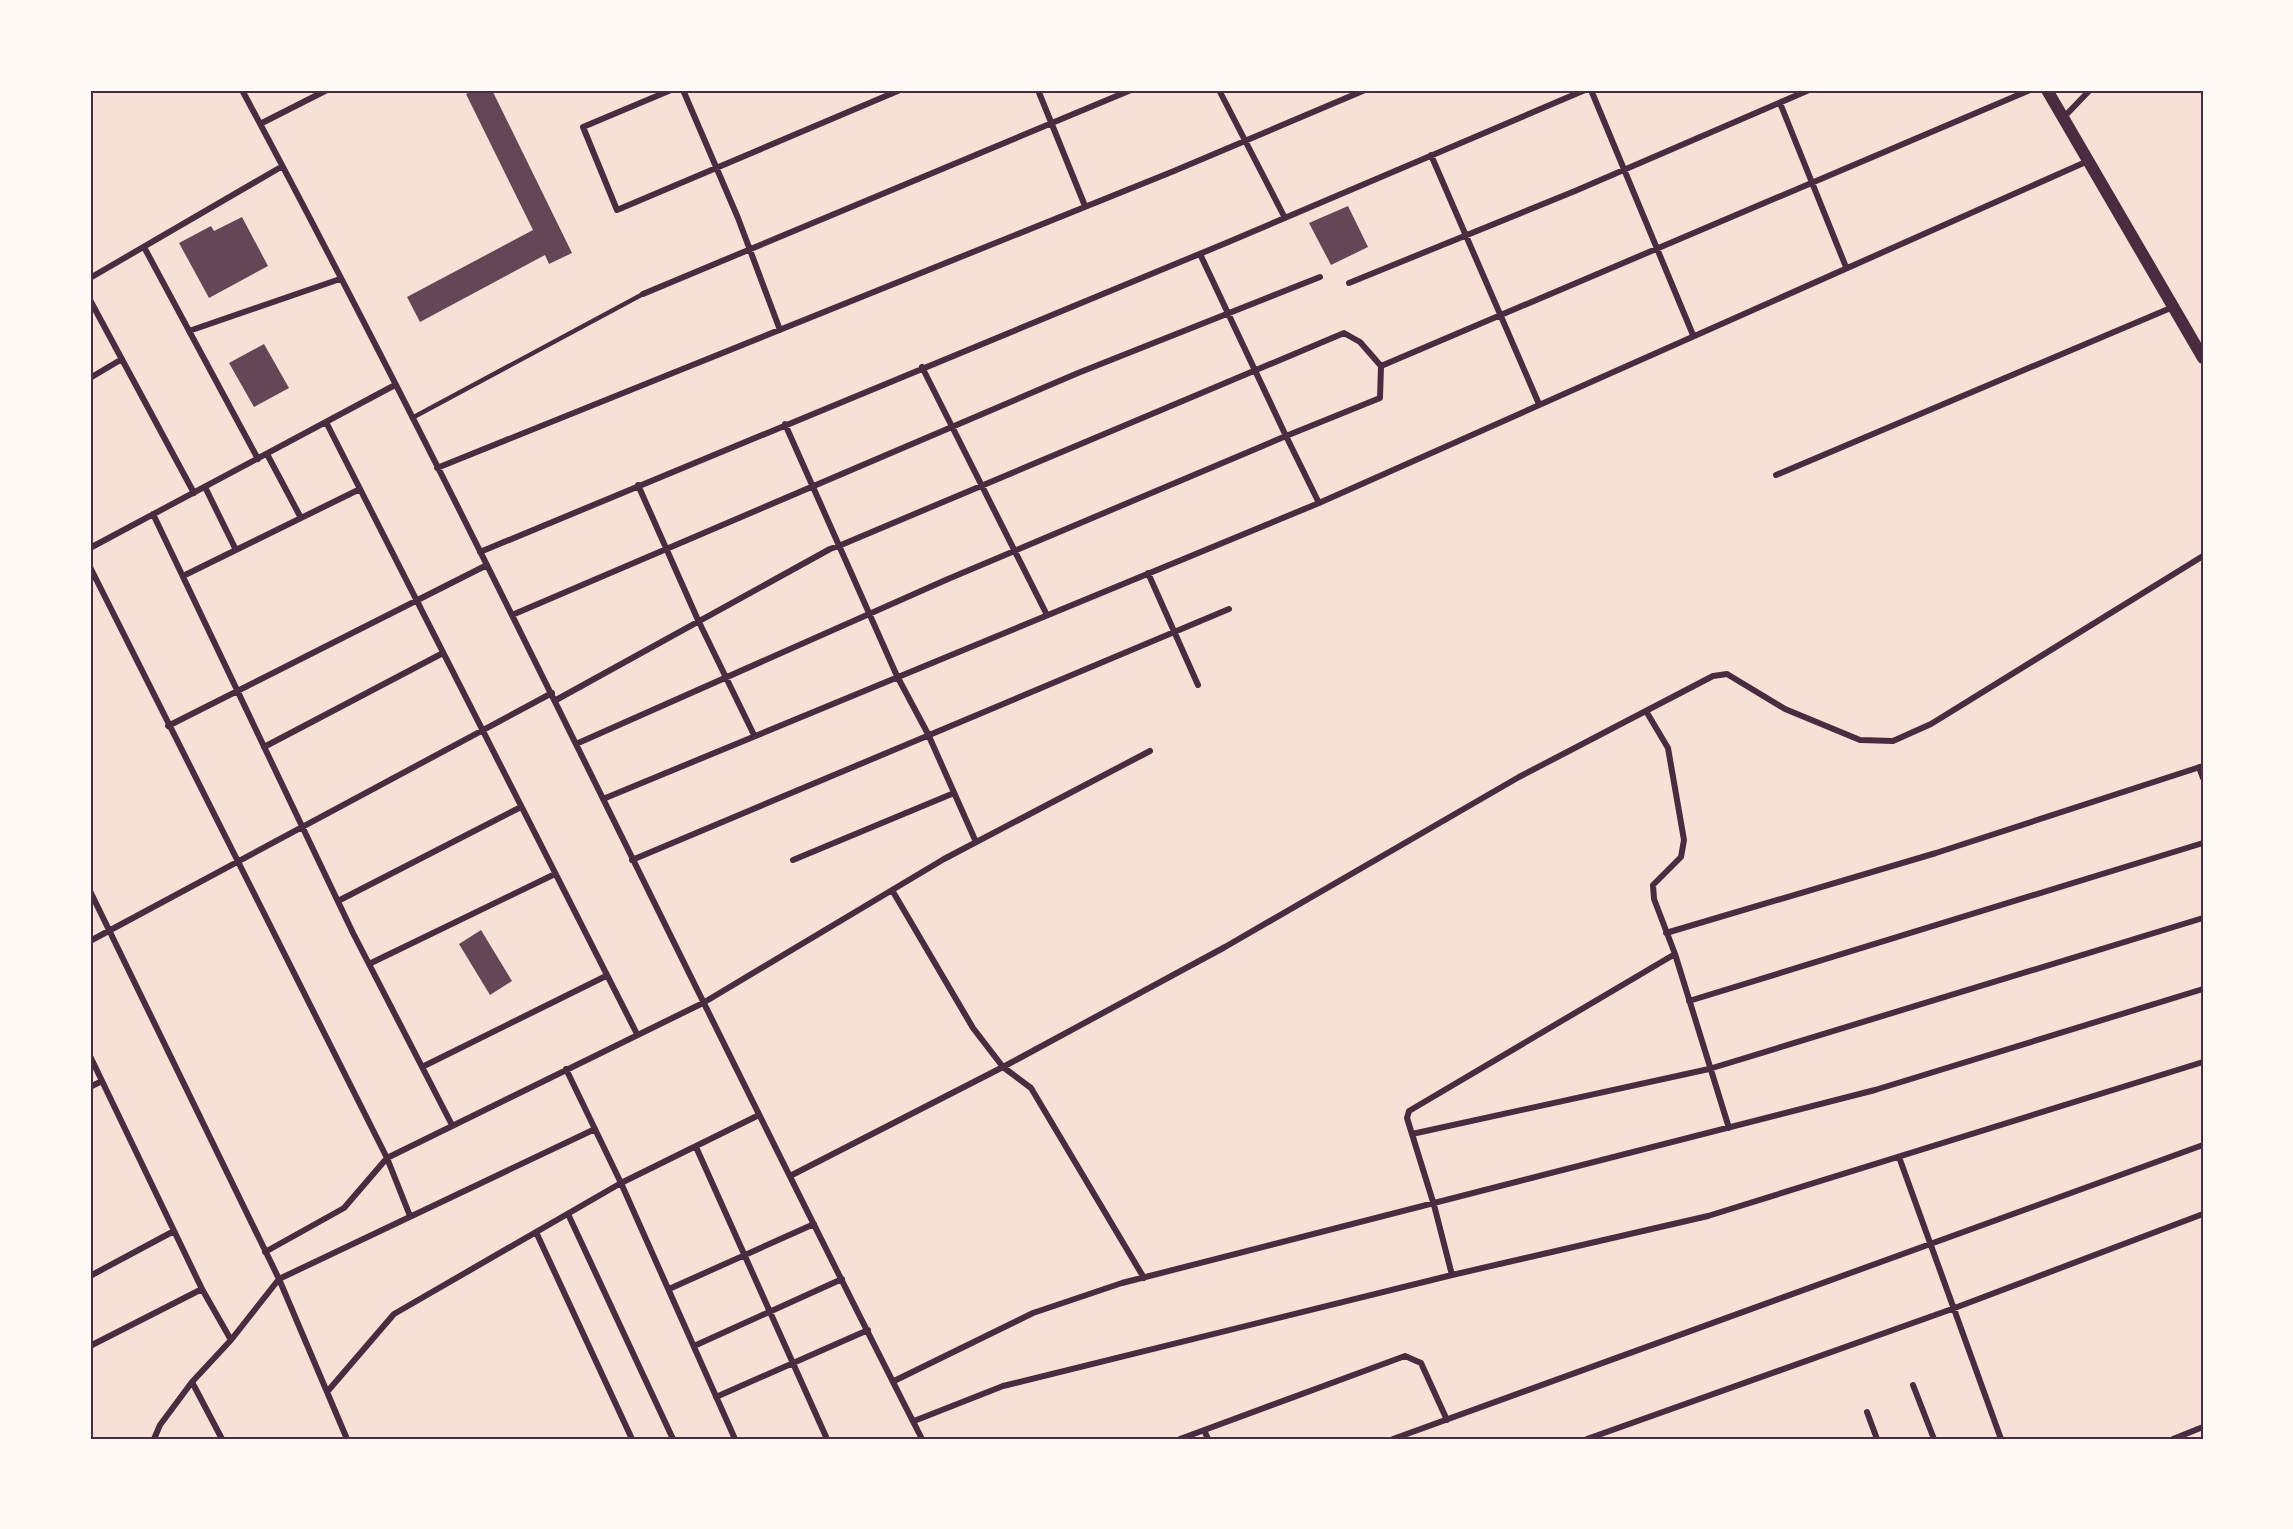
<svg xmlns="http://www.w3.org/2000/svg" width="2293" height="1529" font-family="'Sofia Sans Condensed',sans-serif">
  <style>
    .building { fill: #644757 }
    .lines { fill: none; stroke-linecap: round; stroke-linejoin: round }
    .service { stroke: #4a2c40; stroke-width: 4.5 }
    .minor { stroke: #4a2c40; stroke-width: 6 }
    .secondary { stroke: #4a2c40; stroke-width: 12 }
    .neatline { fill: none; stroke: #4a2c40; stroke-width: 2 }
  </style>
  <rect width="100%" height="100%" fill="#f7e1d7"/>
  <path class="building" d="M 474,90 L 492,90 L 572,253 L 549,264 L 545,255 L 420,322 L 407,297 L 533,230 L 466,94 Z
    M 1348,206 L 1368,247 L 1331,265 L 1309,223 Z
    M 242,217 L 268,266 L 209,298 L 179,243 L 211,226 L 214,231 Z
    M 264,344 L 289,388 L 254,407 L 229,363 Z
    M 481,930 L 512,981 L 490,995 L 459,944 Z"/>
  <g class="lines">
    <path class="service" d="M 412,418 L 643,294"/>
    <path class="minor" d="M 242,90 C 480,534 693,991 922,1439
      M 671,90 L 583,127 L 617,210 L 900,90
      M 683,90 L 738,218 L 780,330
      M 1038,90 L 1085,206
      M 1219,90 L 1285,218
      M 1591,90 L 1693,335
      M 1780,103 L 1846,267
      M 2063,118 L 2090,90
      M 260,124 L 327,90
      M 1431,155 L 1539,404
      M 144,247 L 258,459
      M 90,278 L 281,167
      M 1349,283 L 1575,191 L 1809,90
      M 643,294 L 1131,90
      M 90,300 L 194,493
      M 189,331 L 340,279
      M 1381,366 L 2030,90
      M 922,367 L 1047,615
      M 90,378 L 122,359
      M 326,422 L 637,1034
      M 785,424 L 897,676 L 928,734 L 976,842
      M 267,454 L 301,518
      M 437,468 L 1174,171 L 1365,90
      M 1776,475 L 2173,307
      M 638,485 L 698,620 L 754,735
      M 205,487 L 236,550
      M 1319,503 L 2088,161
      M 153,514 L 353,933 L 452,1125
      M 90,548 L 395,385
      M 480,552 L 1226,243 L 1585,90
      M 90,567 L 387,1158 L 410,1216
      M 1148,573 L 1198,685
      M 183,576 L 360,489
      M 512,615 L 1078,373 L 1320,277
      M 556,700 L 830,549 L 841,545 C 1008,474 1177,404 1344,333 L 1360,342 L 1381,366 L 1380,398 L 1286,436 C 1257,375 1228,314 1200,254
      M 1646,711 L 1668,748 L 1684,840 L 1681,857 L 1653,885 L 1654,899 L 1675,954 L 1729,1128
      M 168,726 L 487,565
      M 576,744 L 948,579 L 1286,436 L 1319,503 L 603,799
      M 264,747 L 443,653
      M 2199,767 L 2203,778
      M 632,860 L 1229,609
      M 793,860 L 954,793
      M 892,890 L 973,1028 L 1003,1067 L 1031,1088 L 1144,1278
      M 90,891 L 279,1279 L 347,1439
      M 338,901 L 521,807
      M 1666,933 L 1936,853 L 2203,766
      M 90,941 L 552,693
      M 369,964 L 555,874
      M 1689,1001 L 2203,843
      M 90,1056 L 202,1289 L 231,1340
      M 422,1067 L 606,976
      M 566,1069 L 621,1183 L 735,1439
      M 90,1087 L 102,1081
      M 1412,1134 L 1709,1069 L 2203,918
      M 696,1147 L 827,1439
      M 1899,1157 L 2001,1439
      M 790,1176 L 1003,1067 L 1225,947 L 1519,777 L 1713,676 L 1727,674 L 1785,709 L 1860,740 L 1893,741 L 1931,724 L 2203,556
      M 568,1214 L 673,1439
      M 536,1232 L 632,1439
      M 265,1252 L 344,1208 L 387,1158 L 703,1003 L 944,859 L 1150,751
      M 1452,1275 L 1434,1205 L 1407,1118 L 1409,1111 L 1675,954
      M 90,1276 L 174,1231
      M 669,1289 L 814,1224
      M 90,1346 L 202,1289
      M 694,1346 L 842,1279
      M 894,1381 L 1033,1313 L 1122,1283 L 1875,1090 L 2203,989
      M 192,1382 L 222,1439
      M 1913,1385 L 1934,1439
      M 327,1392 L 394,1314 L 621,1183 L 759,1115
      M 716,1397 L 868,1330
      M 1867,1412 L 1877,1439
      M 914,1421 L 1003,1386 L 1452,1275 L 1708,1216 L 2203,1062
      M 1204,1430 L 1208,1439
      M 154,1439 L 160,1425 L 192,1382 L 231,1340 L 279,1279 L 595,1129
      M 1180,1439 L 1405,1356 L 1421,1363 L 1447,1420
      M 1393,1439 L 2203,1145
      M 1587,1439 L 1952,1309 L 2203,1214
      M 2173,1439 L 2203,1427"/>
    <path class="secondary" d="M 2047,90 L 2203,358"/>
  </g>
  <rect width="2293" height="1529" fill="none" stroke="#fffaf5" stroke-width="183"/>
  <rect x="92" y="92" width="2110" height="1346" class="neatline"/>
</svg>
